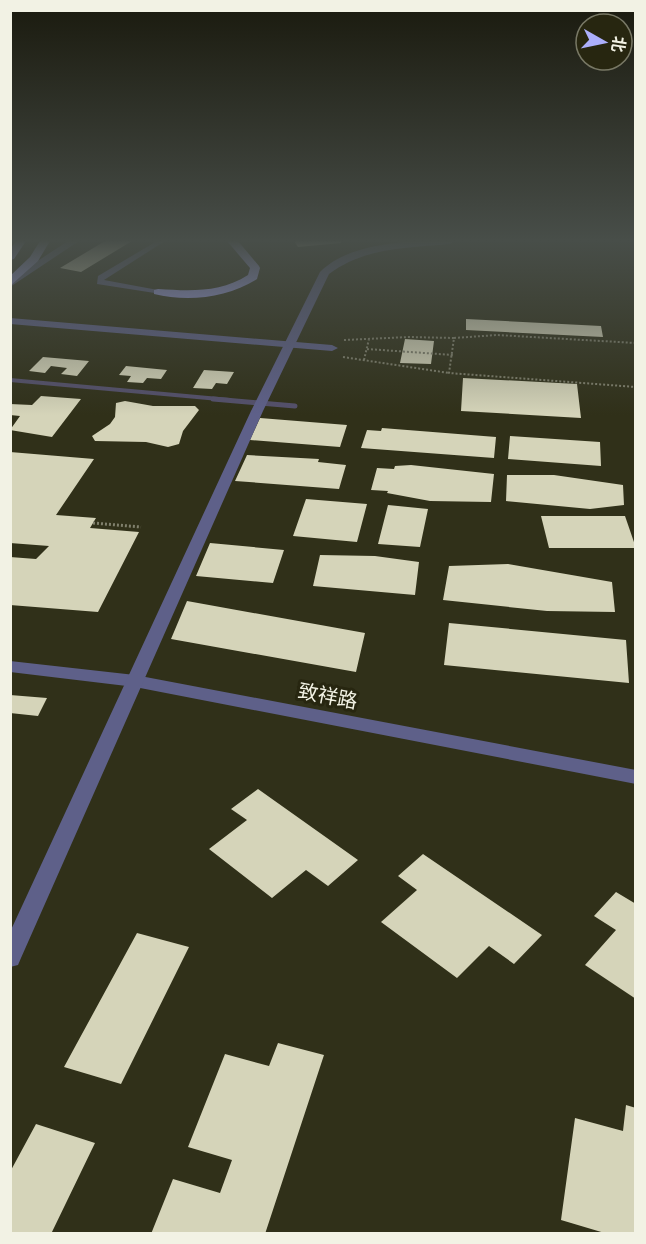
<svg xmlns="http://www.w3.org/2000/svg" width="646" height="1244" font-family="'Exo 2','Noto Sans SC',sans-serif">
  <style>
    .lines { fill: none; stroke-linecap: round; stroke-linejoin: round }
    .stream-far1 { stroke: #54506b; stroke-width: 4 }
    .stream { stroke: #54506b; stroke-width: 5 }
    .building { fill: #d5d4b9 }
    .path-far1 { stroke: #80806d; stroke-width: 2; stroke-dasharray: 2 2; stroke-linecap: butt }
    .path { stroke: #80806d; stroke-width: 3; stroke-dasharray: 2 2; stroke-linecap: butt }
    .service { fill: #5e6089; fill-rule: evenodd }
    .minor { fill: #5e6089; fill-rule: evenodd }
    .tertiary { fill: #5e6089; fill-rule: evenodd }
    .motorway { fill: #a3a5f5; fill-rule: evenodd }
    .labels { text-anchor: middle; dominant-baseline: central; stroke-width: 6; stroke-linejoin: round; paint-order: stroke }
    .street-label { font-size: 20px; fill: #f2f2e4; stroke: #272610 }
  </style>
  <rect width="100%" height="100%" fill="#303019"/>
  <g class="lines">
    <path class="stream-far1" d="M 10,380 L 230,400"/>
    <path class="stream" d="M 213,399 L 295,406"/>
  </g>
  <path class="building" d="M 105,241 L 132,241 L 81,272 L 60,268 Z
    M 294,241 L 341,241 L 341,243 L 298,247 Z
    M 466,319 L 601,326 L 603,337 L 466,330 Z
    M 405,339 L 434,341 L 431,364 L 400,363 Z
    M 43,357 L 89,361 L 77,376 L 61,374 L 67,368 L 51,366 L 45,373 L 29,371 Z
    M 126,366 L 167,370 L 161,379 L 147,378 L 143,383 L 127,382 L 131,376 L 119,375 Z
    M 204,370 L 234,372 L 227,384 L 216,383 L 212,389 L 193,388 Z
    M 463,378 L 577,384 L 581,418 L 461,411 Z
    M 41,396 L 81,399 L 52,437 L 10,430 L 20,416 L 10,415 L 10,404 L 32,405 Z
    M 125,401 L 153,406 L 195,406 L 199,410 L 183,431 L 179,444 L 168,447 L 146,442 L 95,441 L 92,436 L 110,424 L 115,417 L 116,403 Z
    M 260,418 L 347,425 L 340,447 L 250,440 Z
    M 382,428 L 496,437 L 494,458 L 361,448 L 367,430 L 381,431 Z
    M 510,436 L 600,442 L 601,466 L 508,459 Z
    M 10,452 L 94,459 L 56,515 L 96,518 L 90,528 L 139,532 L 98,612 L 10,605 L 10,557 L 36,559 L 49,546 L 10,543 Z
    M 247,455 L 319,459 L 318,462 L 346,465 L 339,489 L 235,481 Z
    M 411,465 L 494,474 L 491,502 L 430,501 L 387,493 L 388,491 L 371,490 L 377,468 L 394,469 L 395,466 Z
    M 507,475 L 554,475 L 623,485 L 624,505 L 590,509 L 506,501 Z
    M 306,499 L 367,504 L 357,542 L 293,536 Z
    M 388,505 L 428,509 L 420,547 L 378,544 Z
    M 541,516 L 625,516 L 636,548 L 549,548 Z
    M 210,543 L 284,550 L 273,583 L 196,576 Z
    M 320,555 L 375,556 L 419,562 L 415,595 L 313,586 Z
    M 508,564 L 612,582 L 615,612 L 547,611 L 443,600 L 449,566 Z
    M 187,601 L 365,633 L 356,672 L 171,639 Z
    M 449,623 L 626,640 L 629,683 L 444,665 Z
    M 10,695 L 47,698 L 38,716 L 10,713 Z
    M 258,789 L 358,860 L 328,886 L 306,870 L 272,898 L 209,849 L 247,820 L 231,809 Z
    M 423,854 L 542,935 L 514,964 L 489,946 L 457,978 L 381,922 L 417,890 L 398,876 Z
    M 616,892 L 636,904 L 636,999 L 585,965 L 616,930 L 594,916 Z
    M 137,933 L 189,947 L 121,1084 L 64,1067 Z
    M 278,1043 L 324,1055 L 265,1234 L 151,1234 L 173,1179 L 220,1193 L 232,1160 L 188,1147 L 225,1054 L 269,1066 Z
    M 626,1105 L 636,1108 L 636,1234 L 608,1234 L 561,1220 L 575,1118 L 623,1131 Z
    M 36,1124 L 95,1143 L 51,1234 L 10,1234 L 10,1172 Z"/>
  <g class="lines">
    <path class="path-far1" d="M 454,338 L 497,335 L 636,343
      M 344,340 L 409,337 L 454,338 L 449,373 L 636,387
      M 367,349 L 453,355
      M 343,357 L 449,373
      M 364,360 L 369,339"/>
    <path class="path" d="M 93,523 L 141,527"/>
    <path class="service" d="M 157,241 L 165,241 L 104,280 L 158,290 L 161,290 L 161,294 L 97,284 L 98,276 Z"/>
    <path class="minor" d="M 10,318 L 332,345 L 338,348 L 332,351 L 10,324 Z
      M 10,661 L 135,675 L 636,770 L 636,784 L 135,687 L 10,672 Z"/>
    <path class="tertiary" d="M 68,241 L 79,241 L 10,287 L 10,279 Z
      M 415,241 L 454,241 L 450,244 C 408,248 365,247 329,274 L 263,411 L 21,958 L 18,965 L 10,967 L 10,932 L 251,411 L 320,272 C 344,248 383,244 415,241 Z"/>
    <path class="motorway" d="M 16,241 L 26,241 L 14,259 L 10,260 L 10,249 Z
      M 40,241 L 50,241 L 38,261 L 10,286 L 10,276 L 30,257 Z
      M 227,241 L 238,241 L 259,266 L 260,268 L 257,279 C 227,298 188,302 154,294 L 154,290 L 158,289 C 190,291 220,293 248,275 L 250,268 Z"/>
  </g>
  <linearGradient id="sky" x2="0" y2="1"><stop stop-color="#1a1a0e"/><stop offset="0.58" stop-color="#484e49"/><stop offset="1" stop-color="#484e49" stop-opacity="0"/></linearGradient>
  <rect width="646" height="415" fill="url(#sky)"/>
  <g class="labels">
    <g class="street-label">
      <text transform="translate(328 695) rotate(11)">致祥路</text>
    </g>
  </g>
  <rect width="646" height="1244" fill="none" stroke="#f2f2e4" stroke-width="24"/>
  <g transform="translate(604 42) rotate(99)"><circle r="28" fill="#272610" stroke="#787865" stroke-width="1.5"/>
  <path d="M0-4.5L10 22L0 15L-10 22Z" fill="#acaffb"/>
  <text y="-9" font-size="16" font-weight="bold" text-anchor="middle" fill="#f2f2e4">北</text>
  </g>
</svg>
